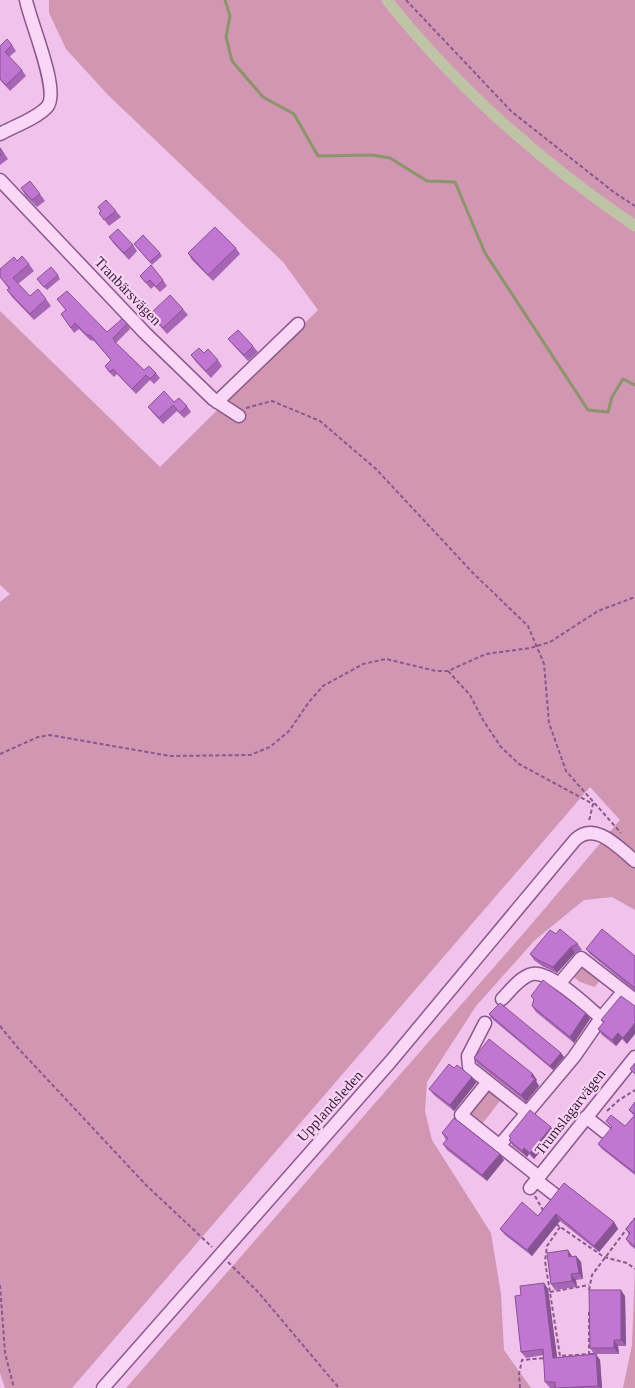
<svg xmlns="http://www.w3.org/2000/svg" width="635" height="1388" font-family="Georgia,serif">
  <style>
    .green { fill: #d096b2 }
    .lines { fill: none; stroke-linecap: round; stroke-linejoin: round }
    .stream { stroke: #8d936b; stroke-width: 3 }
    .canal { stroke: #c0c4a6; stroke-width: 11 }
    .minor-casing { stroke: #8a588d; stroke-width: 15 }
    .path { stroke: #8a588d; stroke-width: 2; stroke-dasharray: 4 2.5; stroke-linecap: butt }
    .minor { stroke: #fbd7f7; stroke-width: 12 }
    .wall { fill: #a666b5 }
    .shaded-wall { fill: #875393 }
    .building { fill: #c177d2; stroke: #875393 }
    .labels { text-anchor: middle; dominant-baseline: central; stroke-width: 4.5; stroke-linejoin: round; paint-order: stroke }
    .street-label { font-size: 15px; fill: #381e3c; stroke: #f8d3f4 }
  </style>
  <rect width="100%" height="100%" fill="#f1c3ec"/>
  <path class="green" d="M 49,0 L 635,0 L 635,910 L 612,897 L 584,900 L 535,940 L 476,1006 L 427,1082 L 425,1111 L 432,1140 L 491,1233 L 501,1294 L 504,1350 L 531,1388 L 126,1388 L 529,927 L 620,820 L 590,787 L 72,1388 L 5,1388 L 0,1373 L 0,602 L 10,594 L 0,585 L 0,311 L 160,467 L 318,310 L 283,262 L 108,95 L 66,49 L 49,13 Z
    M 580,965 L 602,977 L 595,987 L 580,982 L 571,975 Z
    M 490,1089 L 503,1097 L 479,1128 L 472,1122 L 469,1113 Z
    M 635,1267 L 635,1388 L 623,1388 L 632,1345 Z"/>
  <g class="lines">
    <path class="stream" d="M 225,0 L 230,16 L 226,37 L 232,61 L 263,97 L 294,114 L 318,156 L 372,155 L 390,158 L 427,181 L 455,182 L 485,253 L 588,410 L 608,412 L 612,397 L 623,379 L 635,385"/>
    <path class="canal" d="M 387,0 C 457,88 542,163 635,226"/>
    <defs>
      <path id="minor" d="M 0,134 C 14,126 36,119 47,107 C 61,92 30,22 26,0
        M 0,180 L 145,333 L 213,399 L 239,416
        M 217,402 L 298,324
        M 559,984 L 581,958 L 635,1000
        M 502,999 C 510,991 520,977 532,974 C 550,970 587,1006 601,1018
        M 485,1023 L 468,1056 L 469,1067 L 526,1112
        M 487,1083 L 461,1115 L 539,1177
        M 586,1117 L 605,1132
        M 499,1146 L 574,1057 L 601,1018 L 623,992
        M 536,1180 L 554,1194
        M 530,1188 L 635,1057
        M 103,1388 L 391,1061 L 575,840 C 595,820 619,848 635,861"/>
    </defs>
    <use href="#minor" class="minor-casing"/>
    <path class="path" d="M 406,0 L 512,112 L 615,193 L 635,206
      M 246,408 L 272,401 L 320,421 L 376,469 L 473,573 L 528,626 L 544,664 L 549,723 L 566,771 L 621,833
      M 448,671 L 470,695 L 483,720 L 501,747 L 519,764 L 593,804 L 589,821
      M 0,754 L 38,737 L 50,735 L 170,756 L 250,755 L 270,747 L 289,731 L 309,702 L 323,686 L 363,664 L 386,659 L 436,671 L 448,671 L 486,654 L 530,648 L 550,642 L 598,611 L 635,597
      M 0,1026 L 18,1048 L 146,1185 L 212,1247
      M 607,1111 L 619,1100 L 635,1090
      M 535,1196 L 544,1212
      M 556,1224 L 604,1257 L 627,1263 L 635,1269
      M 560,1227 L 547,1246 L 545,1261 L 560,1356 L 589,1354 L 589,1310
      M 228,1262 L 259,1293 L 339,1388
      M 0,1285 L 5,1353 L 14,1388
      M 589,1290 L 592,1275 L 635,1218
      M 550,1292 L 589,1285
      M 590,1354 L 597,1354
      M 520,1388 L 519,1374 L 522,1360 L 546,1358"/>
    <use href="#minor" class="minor"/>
  </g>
  <path class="wall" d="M 12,45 L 16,51 L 9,57 L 22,70 L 26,76 L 10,91 L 0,80 L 0,46 Z
    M 0,147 L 8,159 L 0,165 Z
    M 21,188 L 40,194 L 45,201 L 37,207 L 25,195 Z
    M 98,207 L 116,211 L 121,217 L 109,226 L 99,213 L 101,212 Z
    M 109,237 L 133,245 L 137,251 L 129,260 L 114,244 Z
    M 134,244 L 160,253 L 162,256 L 152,265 Z
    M 236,248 L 240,254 L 213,281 L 192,260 L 188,253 Z
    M 17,261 L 29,264 L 34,271 L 18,284 L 30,296 L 46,299 L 51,306 L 34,320 L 12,297 L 7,290 L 9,289 L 0,277 L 0,269 Z
    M 58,275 L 60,279 L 47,290 L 39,282 Z
    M 140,276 L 163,280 L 167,286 L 160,292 L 154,286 L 151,289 Z
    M 57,299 L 107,332 L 127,324 L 130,329 L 116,343 L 144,370 L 156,373 L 160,378 L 154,384 L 150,380 L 136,394 L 117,374 L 114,377 L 108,371 L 105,366 L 111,360 L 94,341 L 90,340 L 79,329 L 74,333 L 61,314 L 66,310 Z
    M 183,309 L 188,315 L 167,334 L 152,317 L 147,321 L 139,312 L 153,312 Z
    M 228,339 L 253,346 L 258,352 L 248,361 L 233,345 Z
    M 204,353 L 218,360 L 222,366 L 211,378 L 196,362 L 191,355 Z
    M 174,402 L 187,406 L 191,412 L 184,418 L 177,411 L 163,424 L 152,412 L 148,407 Z
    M 556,934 L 578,944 L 582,950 L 575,953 L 557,973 L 542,966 L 534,960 L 530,954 Z
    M 586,949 L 635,956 L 635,991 L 590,954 Z
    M 531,996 L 586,1013 L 590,1019 L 574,1043 L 536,1012 L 532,1006 L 534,1000 Z
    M 621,996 L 627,1044 L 622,1039 L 616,1046 L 602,1035 L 598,1029 L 603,1023 L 601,1020 Z
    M 489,1014 L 561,1053 L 564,1057 L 553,1070 L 491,1018 Z
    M 474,1058 L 537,1080 L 536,1081 L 539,1086 L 526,1102 L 478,1064 Z
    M 472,1077 L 476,1083 L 454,1111 L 434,1095 L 429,1089 Z
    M 635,1102 L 635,1175 L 602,1149 L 598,1144 L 625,1126 L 634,1116 L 629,1110 Z
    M 442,1133 L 500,1154 L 504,1160 L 487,1181 L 447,1150 L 443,1144 L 446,1140 Z
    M 555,1133 L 534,1159 L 529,1154 L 527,1157 L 513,1146 L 509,1140 L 510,1138 L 509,1136 Z
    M 564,1183 L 614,1222 L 618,1229 L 599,1252 L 560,1221 L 532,1256 L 505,1235 L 500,1229 L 538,1216 Z
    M 635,1218 L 635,1249 L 630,1245 L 626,1239 L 629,1235 L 626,1229 Z
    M 572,1256 L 576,1256 L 581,1262 L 583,1279 L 576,1280 L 577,1287 L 555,1290 L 551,1284 Z
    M 544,1283 L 548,1289 L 557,1357 L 596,1354 L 600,1360 L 602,1388 L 550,1388 L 545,1382 L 544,1355 L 526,1358 L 521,1352 Z
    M 625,1296 L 626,1346 L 618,1346 L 619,1354 L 594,1354 L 590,1348 Z"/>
  <path class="shaded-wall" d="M 571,947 L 575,953 L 557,973 L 553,967 Z
    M 586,1013 L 590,1019 L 574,1043 L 570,1037 Z
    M 635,1023 L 635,1034 L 627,1044 L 623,1038 Z
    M 618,1033 L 622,1039 L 616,1046 L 612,1040 Z
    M 561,1053 L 564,1057 L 553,1070 L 550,1066 Z
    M 533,1074 L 537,1080 L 536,1081 L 539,1086 L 526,1102 L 521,1095 L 531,1076 Z
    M 472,1077 L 476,1083 L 454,1111 L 450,1105 Z
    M 551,1127 L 555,1133 L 534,1159 L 530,1153 Z
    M 524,1148 L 529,1154 L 527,1157 L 522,1151 Z
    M 500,1154 L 504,1160 L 487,1181 L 482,1175 Z
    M 556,1214 L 560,1221 L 532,1256 L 527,1250 Z
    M 614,1222 L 618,1229 L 599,1252 L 594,1246 Z
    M 568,1250 L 572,1256 L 569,1257 Z
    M 576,1256 L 581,1262 L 583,1279 L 579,1273 Z
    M 571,1274 L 576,1280 L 577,1287 L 572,1281 Z
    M 544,1283 L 548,1289 L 558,1364 L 553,1358 Z
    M 621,1290 L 625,1296 L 626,1346 L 621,1340 Z
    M 614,1340 L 618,1346 L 619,1354 L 614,1348 Z
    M 596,1354 L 600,1360 L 602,1388 L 600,1388 L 598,1386 Z"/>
  <path class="building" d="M 7,39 L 12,45 L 5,52 L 22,70 L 6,85 L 0,79 L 0,46 Z
    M 0,148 L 3,153 L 0,155 Z
    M 30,181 L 40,194 L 32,200 L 21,188 Z
    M 106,200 L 116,211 L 104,220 L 99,213 L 101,211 L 98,207 Z
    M 215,227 L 236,248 L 208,275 L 188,253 Z
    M 118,229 L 133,245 L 124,253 L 109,237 Z
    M 143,235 L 160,253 L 150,262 L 134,244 Z
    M 22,256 L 29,264 L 13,278 L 30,296 L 38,289 L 46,299 L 30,314 L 7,290 L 10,288 L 0,277 L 0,269 L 14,257 L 17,261 Z
    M 151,265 L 163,280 L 156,287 L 150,280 L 146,283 L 140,276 Z
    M 51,267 L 58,275 L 44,287 L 37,279 Z
    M 67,291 L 107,332 L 122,319 L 127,324 L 113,338 L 115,342 L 144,370 L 149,366 L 156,373 L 150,379 L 146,375 L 132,389 L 113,369 L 110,372 L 105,366 L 111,360 L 91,336 L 86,334 L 75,323 L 71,328 L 61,314 L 66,310 L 57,299 Z
    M 170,295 L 183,309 L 163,328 L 150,314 Z
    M 147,305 L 152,311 L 144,318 L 139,312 Z
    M 238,330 L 253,346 L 244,355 L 228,339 Z
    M 199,348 L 204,353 L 208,349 L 218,360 L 206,371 L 191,355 Z
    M 164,391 L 174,402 L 179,398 L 187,406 L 180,413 L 173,405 L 159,418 L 148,407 Z
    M 560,929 L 578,944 L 571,947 L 553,967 L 538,960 L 530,954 L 550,930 L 556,934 Z
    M 602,929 L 635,956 L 635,988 L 586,949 Z
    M 543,980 L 586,1013 L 570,1037 L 532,1006 L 534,999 L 531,996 Z
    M 621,996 L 635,1006 L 635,1023 L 623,1038 L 618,1033 L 612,1040 L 598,1029 L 604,1022 L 601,1020 Z
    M 500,1003 L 561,1053 L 550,1066 L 489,1014 Z
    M 489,1039 L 533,1074 L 531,1076 L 535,1079 L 521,1095 L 474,1058 Z
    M 635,1063 L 635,1074 L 630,1069 Z
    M 449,1064 L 454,1068 L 457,1065 L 472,1077 L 450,1105 L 429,1089 Z
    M 635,1102 L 635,1114 L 629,1110 Z
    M 530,1110 L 551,1127 L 530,1153 L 524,1148 L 522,1151 L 509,1140 L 511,1138 L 509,1136 Z
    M 611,1115 L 625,1126 L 635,1115 L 635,1173 L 598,1144 L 612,1127 L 606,1121 Z
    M 454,1118 L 500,1154 L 482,1175 L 443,1144 L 448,1138 L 442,1133 Z
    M 564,1183 L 614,1222 L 594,1246 L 556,1214 L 527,1250 L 500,1229 L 522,1202 L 538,1216 Z
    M 635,1218 L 635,1247 L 626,1239 L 630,1233 L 626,1229 Z
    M 568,1250 L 569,1257 L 576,1256 L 579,1273 L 571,1274 L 572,1281 L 551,1284 L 547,1253 Z
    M 544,1283 L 553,1358 L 596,1354 L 598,1386 L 555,1388 L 555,1382 L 545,1382 L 543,1349 L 521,1352 L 515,1296 L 521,1295 L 520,1286 Z
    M 589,1290 L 621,1290 L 621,1340 L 614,1340 L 614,1348 L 590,1348 Z"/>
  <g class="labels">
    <g class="street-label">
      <text transform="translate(128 291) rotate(46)">Tranbärsvägen</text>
      <text transform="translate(330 1106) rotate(-48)">Upplandsleden</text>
      <text transform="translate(570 1112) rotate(-52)">Trumslagarvägen</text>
    </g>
  </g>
</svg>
